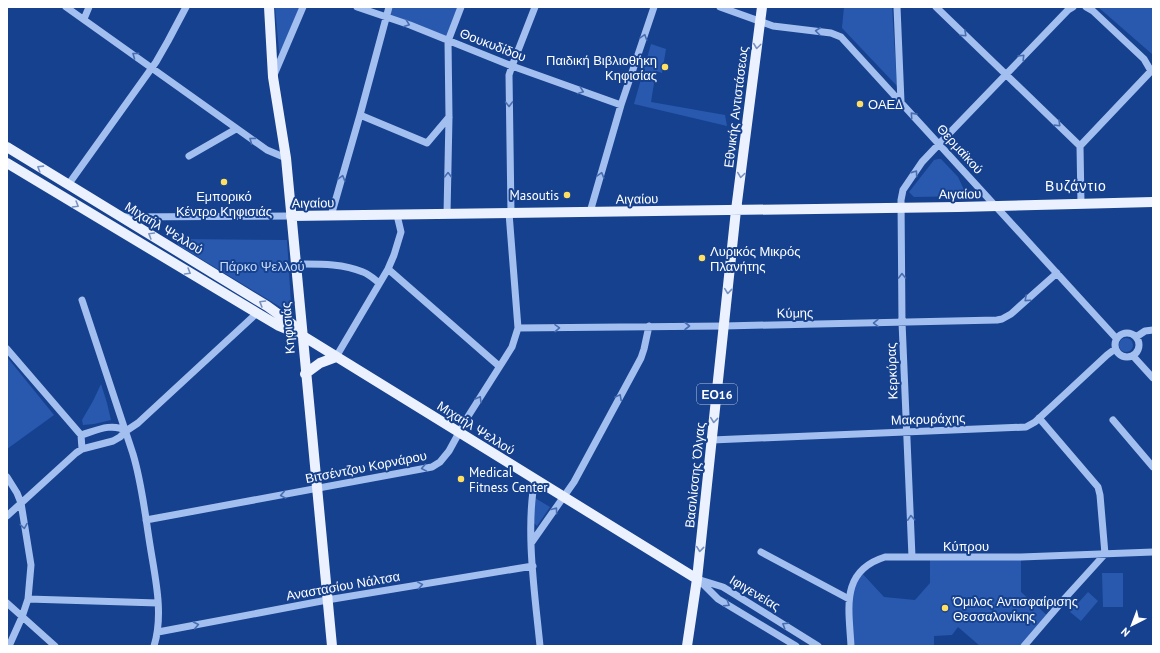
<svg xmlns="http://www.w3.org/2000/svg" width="1160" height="653" font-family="'PT Sans',sans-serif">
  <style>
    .green { fill: #2959ae }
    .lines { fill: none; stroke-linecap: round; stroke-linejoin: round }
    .minor { stroke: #a3bff0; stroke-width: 7 }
    .major { stroke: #ebf1ff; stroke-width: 10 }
    .oneway { stroke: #476db1 }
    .oneway2 { stroke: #7690c1 }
    .poi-dot { fill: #ffdf61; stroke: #16418f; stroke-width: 1.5 }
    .labels { text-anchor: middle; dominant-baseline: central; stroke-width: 4; stroke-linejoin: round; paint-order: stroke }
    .shield { fill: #16418f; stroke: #b9c6dd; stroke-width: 1 }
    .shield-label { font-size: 12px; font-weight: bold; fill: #fff }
    .street-label { font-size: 13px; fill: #fff; stroke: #16418f }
    .poi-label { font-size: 13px; fill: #fff; stroke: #16418f; text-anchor: start }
    .park-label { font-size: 13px; fill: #c9dcfb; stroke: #16418f }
    .neighbourhood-label { font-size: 14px; letter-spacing: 1px; fill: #fff; stroke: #16418f }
  </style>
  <rect width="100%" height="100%" fill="#16418f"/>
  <path class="green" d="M 275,7 L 302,7 L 280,61 Z
    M 389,7 L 461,7 L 448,41 L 386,17 Z
    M 844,7 L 892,7 L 897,86 L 842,28 Z
    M 1098,7 L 1153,7 L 1153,54 L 1152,54 Z
    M 651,44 L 666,49 L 662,73 L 656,71 L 651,102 L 725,115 L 727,126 L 634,104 Z
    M 938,159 L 941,159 L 958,177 L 967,196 L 914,197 L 909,192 L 934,160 Z
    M 179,239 L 287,240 L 291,304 L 288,307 L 282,308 L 178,245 Z
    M1119 345a7 7 0 1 1 14 0a7 7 0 1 1-14 0Z
    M 7,357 L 54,415 L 7,449 Z
    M 101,384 L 107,403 L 111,420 L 94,424 L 83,425 L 82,420 L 93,401 Z
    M 535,498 L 550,507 L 537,526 L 534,523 Z
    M 1021,557 L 1021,592 L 1049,617 L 1024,646 L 980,646 L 958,627 L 952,635 L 934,636 L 934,646 L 851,646 L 849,599 L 860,571 L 884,597 L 915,600 L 930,583 L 930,558 Z
    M 1102,573 L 1123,573 L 1123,607 L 1103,607 Z
    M 1088,592 L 1098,601 L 1081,621 L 1070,612 Z"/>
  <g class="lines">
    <path class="minor" d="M 66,7 L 267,150 L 286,158
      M 357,7 L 410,25 L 512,66 L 621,105
      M 720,7 L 773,26 L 831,33 L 841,37 L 1116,338
      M 897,7 L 901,102
      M 936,7 L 1080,146 L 1081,204
      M 1086,7 L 1093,11 L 1144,59 L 1151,71
      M 84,19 L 89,7
      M 274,75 L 303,7
      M 360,115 L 427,143 L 449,117
      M 1080,146 L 1153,69
      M 189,156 L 236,129
      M 68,185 L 156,62 L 168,41 L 186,7
      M 590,212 L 621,105 L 654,7
      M 511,213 L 509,75 L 512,66 L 535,7
      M 447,214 L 449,117 L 448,41 L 461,7
      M 331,216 L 360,115 L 389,7
      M 121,217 L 291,216
      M 295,264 C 318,264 342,263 363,272 C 369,274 374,279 379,283
      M 388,269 L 499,366
      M 82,300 L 133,454 C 142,484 145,514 150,545 C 155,577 164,614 154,646
      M 518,328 L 724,326 L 997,320 L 1002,319 L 1011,314 L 1057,273
      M1115 345a12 12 0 1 1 24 0a12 12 0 1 1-24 0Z
      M 1136,337 L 1145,331 L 1153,330
      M 7,349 L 81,435 L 82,449
      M 1133,356 L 1153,378
      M 336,357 L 388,269 L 394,255 L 401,232 L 397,215
      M 1113,420 L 1153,467
      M 81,435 C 95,431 112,422 126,431
      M 712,440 L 1026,427 L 1035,422 L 1107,355 L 1115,349
      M 7,477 L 17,493 L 21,503 L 31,565 L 28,599 L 22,617 L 9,646
      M 535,479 C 525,529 535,595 540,646
      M 7,516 L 76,453 L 82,449 L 113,441 L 120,437 L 126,431 L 138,423 L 257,313
      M 146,520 L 432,467 L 440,462 L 449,451 L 467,418 L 512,347 L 518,328 L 509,213
      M 532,542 L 574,482 L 641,358 L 644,349 L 649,326
      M 761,552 L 849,599
      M 912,557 L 902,322 L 901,200 L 903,190 L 922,162 L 939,144 L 1068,10 L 1073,7
      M 697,579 L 723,587 L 818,646
      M 699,580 L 718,599 L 796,646
      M 28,599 L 158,603
      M 7,603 L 55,646
      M 158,632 L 327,600 L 533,566
      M 851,646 C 849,608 840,571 885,557 L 1021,557 L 1153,552
      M 1024,646 L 1066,597 L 1105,554 L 1100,495 L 1098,487 L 1039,418"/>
    <path class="major" d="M 269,7 L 273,77 L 286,158 L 332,646
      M 7,147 L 267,306 L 292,324 L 300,333
      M 7,163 L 257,313 L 279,326 L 303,336 L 697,579
      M 291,216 L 958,207 L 1153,202
      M 305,374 L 320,363 L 336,357
      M 687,646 L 697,579 L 736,210 L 762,7"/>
  </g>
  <defs><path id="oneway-chevron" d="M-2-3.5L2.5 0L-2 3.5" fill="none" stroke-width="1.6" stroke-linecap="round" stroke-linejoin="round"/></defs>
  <g class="oneway">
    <use href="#oneway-chevron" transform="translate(407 24) rotate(20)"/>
    <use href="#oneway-chevron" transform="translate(818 31) rotate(-173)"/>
    <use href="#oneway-chevron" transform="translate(964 34) rotate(43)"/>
    <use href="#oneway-chevron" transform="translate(644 37) rotate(-72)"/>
    <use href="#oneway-chevron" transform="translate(135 55) rotate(-144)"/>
    <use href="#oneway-chevron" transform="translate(1022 57) rotate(-46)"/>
    <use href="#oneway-chevron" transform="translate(581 91) rotate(20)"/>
    <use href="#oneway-chevron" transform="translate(509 104) rotate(89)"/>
    <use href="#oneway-chevron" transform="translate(913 115) rotate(-132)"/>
    <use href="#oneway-chevron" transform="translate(1058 124) rotate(44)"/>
    <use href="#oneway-chevron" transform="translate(252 140) rotate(-144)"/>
    <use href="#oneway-chevron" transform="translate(915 173) rotate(-55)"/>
    <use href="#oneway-chevron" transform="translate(448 175) rotate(-89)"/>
    <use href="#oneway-chevron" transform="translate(601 175) rotate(-74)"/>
    <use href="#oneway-chevron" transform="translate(342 178) rotate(-74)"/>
    <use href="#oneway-chevron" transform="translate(902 276) rotate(-91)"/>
    <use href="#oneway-chevron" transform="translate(1027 299) rotate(138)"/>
    <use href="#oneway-chevron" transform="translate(876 323) rotate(179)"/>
    <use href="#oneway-chevron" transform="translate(687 326)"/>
    <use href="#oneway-chevron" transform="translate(557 328) rotate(-1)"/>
    <use href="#oneway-chevron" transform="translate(619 397) rotate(-62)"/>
    <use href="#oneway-chevron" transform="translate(479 399) rotate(-59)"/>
    <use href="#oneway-chevron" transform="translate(424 468) rotate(170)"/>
    <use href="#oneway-chevron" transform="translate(283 495) rotate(170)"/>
    <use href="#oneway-chevron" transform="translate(555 510) rotate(-54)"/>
    <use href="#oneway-chevron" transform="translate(911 518) rotate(-93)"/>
    <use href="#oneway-chevron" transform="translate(24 526) rotate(81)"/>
    <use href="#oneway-chevron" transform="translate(420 585) rotate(-10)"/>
    <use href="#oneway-chevron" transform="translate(727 604) rotate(32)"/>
    <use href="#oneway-chevron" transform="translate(196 625) rotate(-11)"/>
    <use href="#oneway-chevron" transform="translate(785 625) rotate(-148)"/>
  </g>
  <g class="oneway2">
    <use href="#oneway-chevron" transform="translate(757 46) rotate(97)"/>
    <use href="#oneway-chevron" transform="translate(40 168) rotate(-148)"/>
    <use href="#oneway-chevron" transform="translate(741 175) rotate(98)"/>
    <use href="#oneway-chevron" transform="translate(76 205) rotate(31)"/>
    <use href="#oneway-chevron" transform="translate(151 235) rotate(-149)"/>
    <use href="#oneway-chevron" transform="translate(188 272) rotate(31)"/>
    <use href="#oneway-chevron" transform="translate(728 291) rotate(96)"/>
    <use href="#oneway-chevron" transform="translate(262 303) rotate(-149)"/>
    <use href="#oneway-chevron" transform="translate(714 420) rotate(96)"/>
    <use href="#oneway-chevron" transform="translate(700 549) rotate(96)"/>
  </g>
  <g class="poi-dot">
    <circle cx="665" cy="67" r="4"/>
    <circle cx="860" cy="104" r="4"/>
    <circle cx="224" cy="182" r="4"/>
    <circle cx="567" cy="195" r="4"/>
    <circle cx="702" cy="258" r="4"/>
    <circle cx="461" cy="479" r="4"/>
    <circle cx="945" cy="608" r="4"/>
  </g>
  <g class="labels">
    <rect class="shield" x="697" y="384" width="40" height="20" rx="3"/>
    <g class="shield-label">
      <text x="717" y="394">ΕΟ16</text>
    </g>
    <g class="street-label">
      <text transform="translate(493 45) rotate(21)">Θουκυδίδου</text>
      <text transform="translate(736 107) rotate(-83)">Εθνικής Αντιστάσεως</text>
      <text transform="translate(960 149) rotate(48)">Θερμαϊκού</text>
      <text transform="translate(960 194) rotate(-1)">Αιγαίου</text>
      <text transform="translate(637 199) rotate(-1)">Αιγαίου</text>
      <text transform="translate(313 203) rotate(-1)">Αιγαίου</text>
      <text transform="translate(164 228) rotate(31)">Μιχαήλ Ψελλού</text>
      <text transform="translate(795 313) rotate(-1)">Κύμης</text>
      <text transform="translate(288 328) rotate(-95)">Κηφισιάς</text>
      <text transform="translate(892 371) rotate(-92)">Κερκύρας</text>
      <text transform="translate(928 419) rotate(-2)">Μακρυράχης</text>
      <text transform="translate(476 428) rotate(32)">Μιχαήλ Ψελλού</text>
      <text transform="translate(366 467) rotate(-11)">Βιτσέντζου Κορνάρου</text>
      <text transform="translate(695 475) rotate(-84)">Βασιλίσσης Όλγας</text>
      <text x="966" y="546">Κύπρου</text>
      <text transform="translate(343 586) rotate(-10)">Αναστασίου Νάλτσα</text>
      <text transform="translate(755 593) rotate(31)">Ιφιγενείας</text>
    </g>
    <g class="poi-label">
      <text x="657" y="60" text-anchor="end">Παιδική Βιβλιοθήκη<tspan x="657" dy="15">Κηφισίας</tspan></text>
      <text x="868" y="104">ΟΑΕΔ</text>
      <text x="559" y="195" text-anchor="end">Masoutis</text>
      <text x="224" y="196" text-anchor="middle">Εμπορικό<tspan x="224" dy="15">Κέντρο Κηφισιάς</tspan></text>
      <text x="710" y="251">Λυρικός Μικρός<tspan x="710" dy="15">Πλανήτης</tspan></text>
      <text x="469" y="472">Medical<tspan x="469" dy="15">Fitness Center</tspan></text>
      <text x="953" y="601">Όμιλος Αντισφαίρισης<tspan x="953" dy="15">Θεσσαλονίκης</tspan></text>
    </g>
    <g class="park-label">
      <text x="262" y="266">Πάρκο Ψελλού</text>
    </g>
    <g class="neighbourhood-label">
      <text x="1076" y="186">Βυζάντιο</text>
    </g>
  </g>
  <rect width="1160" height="653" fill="none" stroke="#ffffff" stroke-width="16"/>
  <g transform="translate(1132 625) rotate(222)" stroke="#16418f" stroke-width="3" paint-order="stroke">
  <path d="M0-3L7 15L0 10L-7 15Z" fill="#ffffff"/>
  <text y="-6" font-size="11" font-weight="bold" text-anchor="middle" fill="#ffffff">N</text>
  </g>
</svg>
